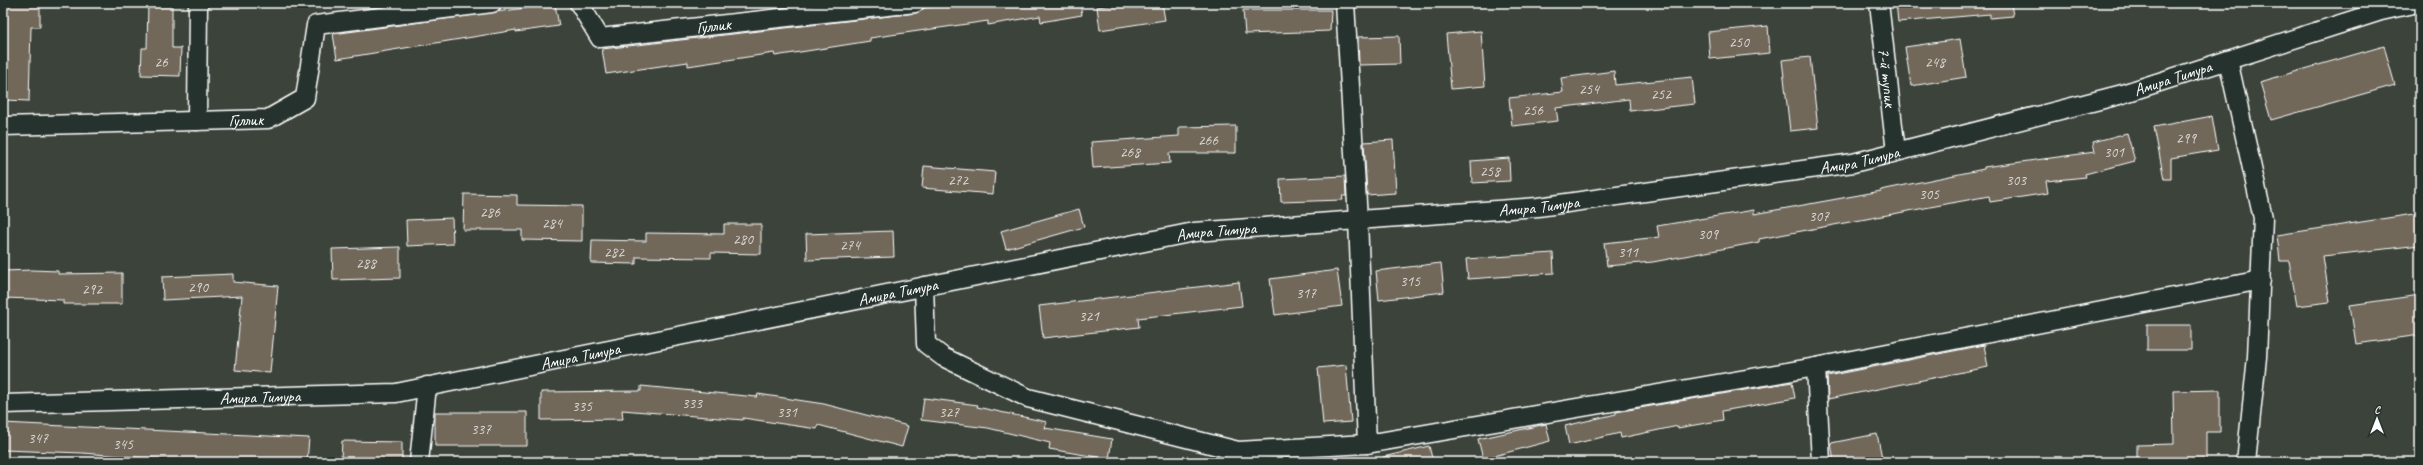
<svg xmlns="http://www.w3.org/2000/svg" width="2423" height="465" font-family="Caveat,sans-serif">
  <style>
    .building { fill: #71685a; stroke: #fff }
    .lines { fill: none; stroke-linecap: round; stroke-linejoin: round }
    .street-casing { stroke: #fff; stroke-width: 21 }
    .street { stroke: #26332d; stroke-width: 18 }
    .labels { text-anchor: middle; dominant-baseline: central; stroke-width: 4; stroke-linejoin: round; paint-order: stroke }
    .number-label { font-size: 15px; fill: #dcd9d6 }
    .street-label { font-size: 17px; fill: #fff; stroke: #26332d }
  </style>
  <rect width="100%" height="100%" fill="#3c433a"/>
  <filter id="ink" filterUnits="userSpaceOnUse"><feTurbulence type="fractalNoise" baseFrequency=".025" numOctaves="2"/><feDisplacementMap in="SourceGraphic" scale="8" xChannelSelector="R" yChannelSelector="G"/><feConvolveMatrix kernelMatrix="1 2 1 2 8 2 1 2 1" color-interpolation-filters="sRGB"/></filter>
  <g filter="url(#ink)">
    <path class="building" d="M 6,3 L 40,3 L 40,27 L 31,27 L 29,101 L 4,100 Z
      M 148,3 L 172,3 L 172,48 L 181,48 L 180,76 L 141,75 L 142,48 L 147,48 Z
      M 957,3 L 1080,3 L 1082,15 L 1041,22 L 1040,16 L 988,25 L 988,21 L 870,38 L 870,41 L 775,56 L 774,53 L 688,66 L 688,62 L 606,74 L 602,49 L 916,13 L 924,8 Z
      M 1121,3 L 1162,3 L 1165,20 L 1100,30 L 1097,7 Z
      M 1896,3 L 2011,3 L 2013,16 L 1990,18 L 1990,14 L 1898,22 Z
      M 555,4 L 559,26 L 516,32 L 516,30 L 337,59 L 333,34 Z
      M 1243,10 L 1331,10 L 1330,31 L 1245,34 Z
      M 1768,26 L 1770,53 L 1710,59 L 1708,32 Z
      M 1481,31 L 1485,86 L 1451,89 L 1446,34 Z
      M 1399,36 L 1400,64 L 1359,65 L 1358,37 Z
      M 1960,39 L 1966,77 L 1911,86 L 1905,47 Z
      M 2384,46 L 2395,85 L 2271,120 L 2260,82 Z
      M 1810,57 L 1818,128 L 1790,131 L 1782,60 Z
      M 1614,71 L 1615,85 L 1692,77 L 1695,104 L 1630,111 L 1629,99 L 1556,108 L 1558,121 L 1512,126 L 1509,98 L 1563,92 L 1561,78 Z
      M 2212,116 L 2218,150 L 2171,158 L 2171,179 L 2164,179 L 2154,127 Z
      M 1236,126 L 1236,153 L 1169,153 L 1170,163 L 1093,168 L 1091,142 L 1179,136 L 1179,127 Z
      M 2127,133 L 2135,161 L 2085,174 L 2086,177 L 2046,181 L 2048,193 L 1990,202 L 1989,196 L 1759,239 L 1759,242 L 1653,262 L 1607,266 L 1604,243 L 1659,237 L 1657,226 L 1754,210 L 1754,214 L 1881,191 L 1881,190 L 1984,169 L 1984,167 L 2095,152 L 2093,142 Z
      M 1393,140 L 1396,193 L 1367,195 L 1364,142 Z
      M 1509,158 L 1510,181 L 1472,183 L 1471,161 Z
      M 924,166 L 995,172 L 993,194 L 922,188 Z
      M 1345,176 L 1346,196 L 1342,196 L 1343,200 L 1281,202 L 1280,179 Z
      M 464,194 L 517,195 L 517,205 L 582,206 L 582,241 L 522,240 L 522,230 L 463,230 Z
      M 1079,209 L 1084,227 L 1006,249 L 1001,231 Z
      M 2420,213 L 2420,245 L 2323,256 L 2330,302 L 2297,306 L 2289,261 L 2280,261 L 2277,235 Z
      M 452,218 L 453,244 L 407,246 L 406,220 Z
      M 724,224 L 761,224 L 761,254 L 711,253 L 711,258 L 636,257 L 636,264 L 591,263 L 592,240 L 646,241 L 646,233 L 724,234 Z
      M 893,231 L 894,257 L 807,260 L 806,234 Z
      M 400,247 L 400,278 L 333,280 L 332,249 Z
      M 1553,253 L 1554,273 L 1468,279 L 1466,259 Z
      M 1441,263 L 1444,292 L 1379,300 L 1376,271 Z
      M 32,270 L 58,271 L 58,274 L 122,273 L 122,304 L 63,304 L 63,300 L 3,298 L 3,271 Z
      M 1337,270 L 1342,306 L 1275,315 L 1270,279 Z
      M 233,274 L 233,282 L 278,286 L 270,373 L 235,370 L 242,296 L 163,300 L 162,277 Z
      M 1239,282 L 1242,306 L 1138,318 L 1139,327 L 1043,338 L 1039,306 Z
      M 2420,295 L 2420,335 L 2356,344 L 2350,305 Z
      M 2147,325 L 2191,325 L 2191,350 L 2147,350 Z
      M 1984,345 L 1988,367 L 1828,399 L 1827,376 Z
      M 1346,365 L 1351,422 L 1323,424 L 1318,368 Z
      M 1792,382 L 1795,398 L 1722,411 L 1723,420 L 1678,428 L 1678,426 L 1621,438 L 1620,433 L 1569,445 L 1565,426 L 1616,414 L 1616,412 Z
      M 641,386 L 757,397 L 758,394 L 824,404 L 908,426 L 902,447 L 818,425 L 817,429 L 743,418 L 743,420 L 622,410 L 623,419 L 541,420 L 541,392 L 641,391 Z
      M 2220,390 L 2220,432 L 2206,432 L 2206,462 L 2137,462 L 2137,445 L 2174,444 L 2173,391 Z
      M 924,398 L 978,405 L 977,407 L 1047,422 L 1045,428 L 1112,439 L 1109,459 L 1049,449 L 1050,443 L 988,428 L 921,420 Z
      M 435,412 L 527,412 L 527,446 L 435,446 Z
      M 3,423 L 309,438 L 307,462 L 173,462 L 173,460 L 82,453 L 3,450 Z
      M 1546,424 L 1550,441 L 1483,459 L 1478,439 Z
      M 1877,434 L 1883,462 L 1834,462 L 1831,443 Z
      M 342,441 L 402,442 L 402,460 L 341,459 Z
      M 1429,446 L 1433,462 L 1383,462 L 1383,457 Z"/>
    <g class="lines">
      <defs>
        <g id="street">
          <path id="s1" d="M 579,3 L 600,38 L 915,3"/>
          <path d="M 1345,3 L 1358,220 L 1367,444"/>
          <path id="s2" d="M 1879,3 L 1896,152"/>
          <path d="M 2228,60 L 2263,218 L 2257,357 L 2246,462"/>
          <path d="M 197,121 L 198,3"/>
          <path id="s3" d="M 3,126 L 268,119 L 305,98 L 316,25 L 492,3"/>
          <path d="M 924,286 L 926,344 L 943,357 L 1028,398 L 1238,451 L 1367,444 L 1816,367 L 2261,280"/>
          <path d="M 1816,367 L 1821,462"/>
          <path id="s4" d="M 3,404 L 396,393 L 1194,232 L 1538,207 L 1853,163 L 2119,95 L 2381,11 L 2417,3"/>
          <path d="M 419,462 L 427,386"/>
        </g>
      </defs>
      <use href="#street" class="street-casing"/>
      <use href="#street" class="street"/>
    </g>
  </g>
  <g class="labels">
    <g class="number-label">
      <text x="1739" y="42">250</text>
      <text x="161" y="62">26</text>
      <text x="1935" y="62">248</text>
      <text x="1589" y="89">254</text>
      <text x="1661" y="94">252</text>
      <text x="1533" y="110">256</text>
      <text x="2186" y="138">299</text>
      <text x="1208" y="140">266</text>
      <text x="1130" y="152">268</text>
      <text x="2114" y="152">301</text>
      <text x="1490" y="171">258</text>
      <text x="958" y="180">272</text>
      <text x="2016" y="180">303</text>
      <text x="1929" y="194">305</text>
      <text x="490" y="212">286</text>
      <text x="1819" y="216">307</text>
      <text x="552" y="223">284</text>
      <text x="1708" y="234">309</text>
      <text x="743" y="239">280</text>
      <text x="850" y="245">274</text>
      <text x="614" y="252">282</text>
      <text x="1628" y="252">311</text>
      <text x="366" y="263">288</text>
      <text x="1410" y="281">315</text>
      <text x="198" y="287">290</text>
      <text x="92" y="289">292</text>
      <text x="1306" y="293">317</text>
      <text x="1089" y="316">321</text>
      <text x="692" y="403">333</text>
      <text x="582" y="406">335</text>
      <text x="787" y="412">331</text>
      <text x="949" y="412">327</text>
      <text x="481" y="429">337</text>
      <text x="38" y="438">347</text>
      <text x="123" y="444">345</text>
    </g>
    <g class="street-label">
      <text stroke="none"><textPath href="#s1" startOffset="155">Гуллик</textPath></text>
      <text stroke="none"><textPath href="#s2" startOffset="75">7-й тупик</textPath></text>
      <text stroke="none"><textPath href="#s4" startOffset="2201">Амира Тимура</textPath></text>
      <text stroke="none"><textPath href="#s3" startOffset="243">Гуллик</textPath></text>
      <text stroke="none"><textPath href="#s4" startOffset="1877">Амира Тимура</textPath></text>
      <text stroke="none"><textPath href="#s4" startOffset="1553">Амира Тимура</textPath></text>
      <text stroke="none"><textPath href="#s4" startOffset="1229">Амира Тимура</textPath></text>
      <text stroke="none"><textPath href="#s4" startOffset="905">Амира Тимура</textPath></text>
      <text stroke="none"><textPath href="#s4" startOffset="581">Амира Тимура</textPath></text>
      <text stroke="none"><textPath href="#s4" startOffset="257">Амира Тимура</textPath></text>
    </g>
  </g>
  <rect width="2423" height="465" fill="none" stroke="#26332d" stroke-width="16"/>
  <rect x="8" y="8" width="2407" height="449" fill="none" stroke="#fff" stroke-width="1.5" filter="url(#ink)"/>
  <g transform="translate(2377 419)" stroke="#26332d" stroke-width="3" paint-order="stroke">
  <path d="M0-3L7 15L0 10L-7 15Z" fill="#ffffff"/>
  <text y="-6" font-size="11" font-weight="bold" text-anchor="middle" fill="#ffffff">С</text>
  </g>
</svg>
